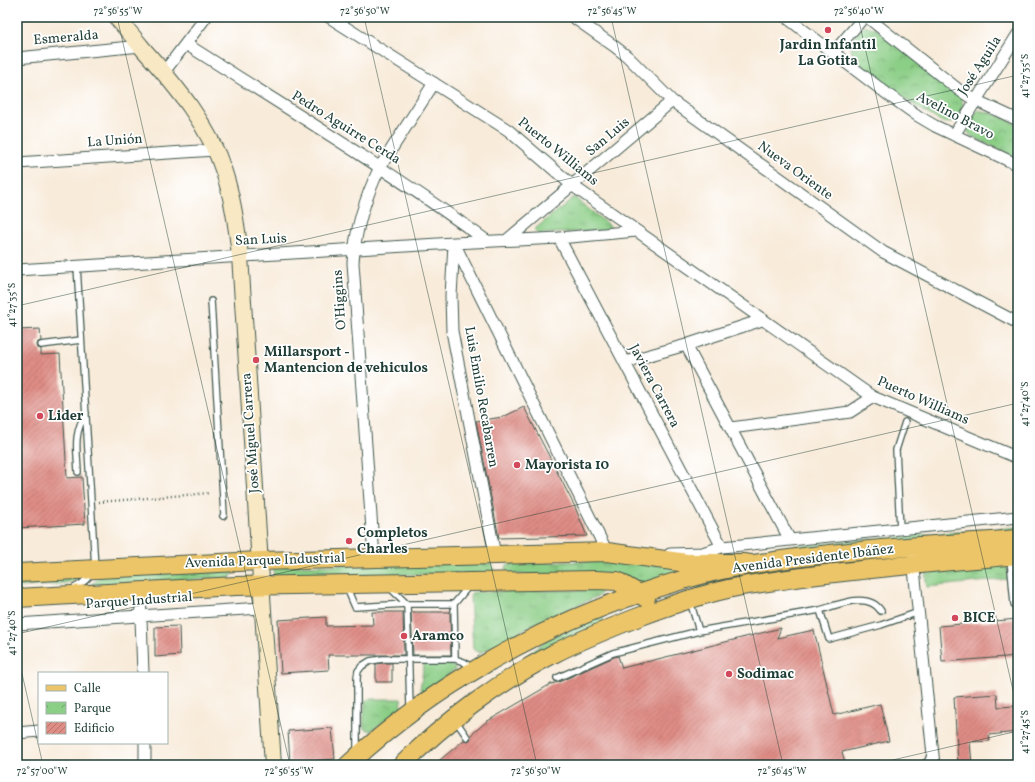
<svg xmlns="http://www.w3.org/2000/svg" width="1035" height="782" font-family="Vollkorn,serif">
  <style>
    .grass { fill: url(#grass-tufts); stroke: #55865d }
    .park { fill: url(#park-crowns); stroke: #55865d }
    .building { fill: url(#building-hatch) }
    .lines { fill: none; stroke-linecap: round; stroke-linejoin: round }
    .lane-casing { stroke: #40574d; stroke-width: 8 }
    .street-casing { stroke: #40574d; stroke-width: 13 }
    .secondary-casing { stroke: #40574d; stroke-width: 18 }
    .primary-casing { stroke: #40574d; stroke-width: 20 }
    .path { stroke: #40574d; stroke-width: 2.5; stroke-dasharray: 1 3; stroke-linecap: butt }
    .lane { stroke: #fff; stroke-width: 5.5 }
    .street { stroke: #fff; stroke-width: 11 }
    .secondary { stroke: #f8e8c3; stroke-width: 16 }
    .primary { stroke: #edc569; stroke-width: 18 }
    .ticks { fill: none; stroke: #1f3d34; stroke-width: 1; stroke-opacity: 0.45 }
    .poi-dot { fill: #d1495b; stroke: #fff; stroke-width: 1.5 }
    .labels { text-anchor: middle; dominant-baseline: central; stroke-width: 3.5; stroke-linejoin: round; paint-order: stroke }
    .street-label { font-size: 14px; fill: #1f3d34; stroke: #fff }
    .poi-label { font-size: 14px; font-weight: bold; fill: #1f3d34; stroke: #fff; text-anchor: start }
    .neatline { fill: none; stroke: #1f3d34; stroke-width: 1.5 }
    .ticks-label { font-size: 10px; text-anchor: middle; fill: #1f3d34 }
  </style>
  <defs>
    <pattern id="grass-tufts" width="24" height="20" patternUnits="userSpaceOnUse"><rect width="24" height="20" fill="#8bce86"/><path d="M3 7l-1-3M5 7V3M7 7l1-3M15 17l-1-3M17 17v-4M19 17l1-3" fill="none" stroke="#71a86e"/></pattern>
    <pattern id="park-crowns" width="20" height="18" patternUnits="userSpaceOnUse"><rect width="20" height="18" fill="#8bce86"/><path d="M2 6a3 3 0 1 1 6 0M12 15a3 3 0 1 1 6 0" fill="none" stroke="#71a86e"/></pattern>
    <pattern id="building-hatch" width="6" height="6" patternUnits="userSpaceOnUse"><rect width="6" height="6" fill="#df8c85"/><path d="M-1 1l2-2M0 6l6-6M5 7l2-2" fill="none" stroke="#b4746e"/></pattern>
  </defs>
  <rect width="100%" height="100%" fill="#fff"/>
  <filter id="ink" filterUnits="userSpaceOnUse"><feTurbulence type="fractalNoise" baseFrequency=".025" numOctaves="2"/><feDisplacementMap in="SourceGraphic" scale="8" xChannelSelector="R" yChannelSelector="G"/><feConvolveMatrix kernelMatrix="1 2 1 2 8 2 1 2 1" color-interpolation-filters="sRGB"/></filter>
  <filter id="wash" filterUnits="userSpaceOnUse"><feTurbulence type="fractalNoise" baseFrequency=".012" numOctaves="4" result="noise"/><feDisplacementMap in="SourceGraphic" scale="16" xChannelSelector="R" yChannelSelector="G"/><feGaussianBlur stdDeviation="0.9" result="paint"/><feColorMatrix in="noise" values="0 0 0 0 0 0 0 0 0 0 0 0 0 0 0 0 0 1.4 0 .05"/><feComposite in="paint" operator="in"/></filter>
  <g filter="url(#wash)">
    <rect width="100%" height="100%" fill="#f8ebda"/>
    <path class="grass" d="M 574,197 L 610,226 L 612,228 L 611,230 L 538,234 L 535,231 L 536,228 Z
      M 1018,527 L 1018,533 L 727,555 L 762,549 L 807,544 Z
      M 853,558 L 853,561 L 755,575 L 697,588 L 697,584 L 708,580 Z
      M 616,561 L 695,568 L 647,584 L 624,577 L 508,574 L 505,570 L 507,565 L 513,563 Z
      M 489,563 L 492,565 L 494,569 L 493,573 L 274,577 L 273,566 Z
      M 1006,563 L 1008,579 L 927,587 L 925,572 Z
      M 233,571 L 233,574 L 230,578 L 90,585 L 96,581 L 102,574 Z
      M 82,577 C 69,586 33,586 17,587 L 17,578 Z
      M 598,590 L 601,592 L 599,596 L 534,624 L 480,653 L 473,649 L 470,596 L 471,593 L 474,592 Z
      M 602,615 L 604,621 L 514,667 L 547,639 Z
      M 424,663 L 450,664 L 456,669 L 425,692 L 422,692 L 420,690 Z
      M 369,699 L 401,699 L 402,708 L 371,731 L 363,728 L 365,702 Z"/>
    <path class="park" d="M 868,26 L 877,29 L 961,96 L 963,105 C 960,113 957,123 946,123 C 935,122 867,72 858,62 C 852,56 850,49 851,40 L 863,27 Z
      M 979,110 L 994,114 L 1018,125 L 1018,159 L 971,136 L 968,133 C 967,124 972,116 979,110 Z"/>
    <g id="blocks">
      <path class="building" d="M 40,329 L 41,341 L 38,342 L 37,345 L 38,348 L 41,349 L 41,355 L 60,354 L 67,478 L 82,477 L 85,524 L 17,528 L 17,330 Z
        M 524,407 L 575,507 L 587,536 L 499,538 L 476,421 L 503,417 Z
        M 372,612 L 403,612 L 404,655 L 328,655 L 329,670 L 281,673 L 278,620 L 326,617 L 326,626 L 373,625 Z
        M 411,612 L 450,612 L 451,655 L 413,655 Z
        M 1018,619 L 1018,656 L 942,662 L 939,626 Z
        M 179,626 L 180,655 L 155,657 L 155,627 Z
        M 781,628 L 777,638 L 814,630 L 834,715 L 880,704 L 889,741 L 842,752 L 845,762 L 833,765 L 434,765 L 464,740 L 467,741 L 470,740 L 471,737 L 471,735 L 486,722 L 551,684 L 559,682 L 614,657 L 618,656 L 622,668 Z
        M 383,663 L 392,663 L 392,682 L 376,682 L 376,664 Z
        M 997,694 L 998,707 L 1018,706 L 1018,732 L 989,735 L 990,741 L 970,742 L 972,765 L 958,765 L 954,697 Z
        M 332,728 L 335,759 L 290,763 L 288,731 Z"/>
    </g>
  </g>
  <g filter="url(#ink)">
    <use href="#blocks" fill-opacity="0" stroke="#40574d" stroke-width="1"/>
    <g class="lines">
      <defs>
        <path id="lane" d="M 211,301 L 224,515 L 223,516
          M 41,345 L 81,340
          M 78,472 C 77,449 73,434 86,413
          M 900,529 L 896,450 L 905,422
          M 1010,558 L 1014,604
          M 346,586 L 355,607 L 407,604 L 454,604
          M 74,588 C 84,583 89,578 95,568 L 77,266
          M 390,588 L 407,604 L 410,708
          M 690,601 L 699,631 L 820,610 L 829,639 L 881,625 L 919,612
          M 820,610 C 838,605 868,591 881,611
          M 455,659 L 454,604 L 468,587
          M 557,678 L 613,653 L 699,631
          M 456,721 L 467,737
          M 357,751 L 357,678 L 358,671 L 362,666 L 370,661 L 383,659 L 455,659 L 464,662 L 473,669
          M 922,765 L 928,761 L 930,755"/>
        <path id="street" d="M 329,17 L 508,130 L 573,186 L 873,397 L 1018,458
          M 573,17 L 614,46 L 628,57 L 672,101 L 883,252 L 1018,323
          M 786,17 L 890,96 L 918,116 L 935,126 L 1018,165
          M 867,17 L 959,90 L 975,100 L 1018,120
          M 186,44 C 287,108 390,171 487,241
          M 833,53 L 864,17
          M 17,58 L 141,46
          M 164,72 L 206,17
          M 954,135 L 1018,34
          M 17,163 L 215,150
          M 559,238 L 722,547
          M 507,240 L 672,101
          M 454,243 L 607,552 L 611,552
          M 454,244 L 451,296 L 452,331 L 495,555
          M 17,270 L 454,243 L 559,238 L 637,231
          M 686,345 L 790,540
          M 625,362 L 686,345 L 762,320
          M 731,428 L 850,412 L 873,397
          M 670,554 L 702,553 L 722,547 L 790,540 L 1018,517
          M 374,558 L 353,263 C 355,231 366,196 380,167 L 434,83
          M 913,559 L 934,765
          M 140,591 L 143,673
          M 17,624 L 262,608
          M 17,733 L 39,731
          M 145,743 L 145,765"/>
        <path id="secondary" d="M 116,17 C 126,28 135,39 144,50 C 176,86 209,125 224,172 C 233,199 237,227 240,256 L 273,765"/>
        <path id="primary" d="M 17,573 L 259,561 L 607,552 L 687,563 L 743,563 L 751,564
          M 17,598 L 236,586 L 596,580 L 617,581 L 646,598
          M 348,765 C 432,687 536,628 644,592 C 677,581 709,571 743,566 C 833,550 926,546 1018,539
          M 402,765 C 445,722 499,682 553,654 C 580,640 608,629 636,618 C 671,605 705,593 742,586 C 759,583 777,581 795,578 C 869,568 944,562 1018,555"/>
      </defs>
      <use href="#lane" class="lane-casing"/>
      <use href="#street" class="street-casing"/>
      <use href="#secondary" class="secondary-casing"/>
      <use href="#primary" class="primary-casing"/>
      <path class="path" d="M 99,502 L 210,493"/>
      <use href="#lane" class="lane"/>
      <use href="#street" class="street"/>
      <use href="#secondary" class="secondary"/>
      <use href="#primary" class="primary"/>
    </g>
  </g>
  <path class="ticks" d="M 117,17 L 290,765M 364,17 L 537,765M 611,17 L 783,765M 858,17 L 1018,712M 17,306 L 1018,75M 17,634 L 1018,403M 17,652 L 43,765M 871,765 L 1018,731"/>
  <g class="poi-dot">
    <circle cx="828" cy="30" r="4"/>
    <circle cx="256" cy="360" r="4"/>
    <circle cx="40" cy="416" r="4"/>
    <circle cx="517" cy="465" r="4"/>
    <circle cx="349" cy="541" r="4"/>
    <circle cx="955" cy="618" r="4"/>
    <circle cx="404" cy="636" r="4"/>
    <circle cx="729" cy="674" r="4"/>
  </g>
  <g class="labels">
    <g class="street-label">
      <text transform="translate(66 38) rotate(-5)">Esmeralda</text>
      <text transform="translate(980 66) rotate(-57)">José Aguila</text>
      <text transform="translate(955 116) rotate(28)">Avelino Bravo</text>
      <text transform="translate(346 128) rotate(32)">Pedro Aguirre Cerda</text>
      <text transform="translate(608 137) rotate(-40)">San Luis</text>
      <text transform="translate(115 141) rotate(-4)">La Unión</text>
      <text transform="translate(558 152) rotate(39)">Puerto Williams</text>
      <text transform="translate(795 171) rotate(36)">Nueva Oriente</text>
      <text transform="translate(261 240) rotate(-3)">San Luis</text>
      <text transform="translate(340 300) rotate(-94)">O'Higgins</text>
      <text transform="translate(654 386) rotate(62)">Javiera Carrera</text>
      <text transform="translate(481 397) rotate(80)">Luis Emilio Recabarren</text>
      <text transform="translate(923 401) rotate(24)">Puerto Williams</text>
      <text transform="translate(251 433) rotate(-94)">José Miguel Carrera</text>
      <text transform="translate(813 559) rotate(-7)">Avenida Presidente Ibáñez</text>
      <text transform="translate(265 561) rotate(-2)">Avenida Parque Industrial</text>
      <text transform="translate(139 601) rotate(-4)">Parque Industrial</text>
    </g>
    <g class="poi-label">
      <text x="828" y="45" text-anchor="middle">Jardin Infantil<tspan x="828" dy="16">La Gotita</tspan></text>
      <text x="264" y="352">Millarsport -<tspan x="264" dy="16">Mantencion de vehiculos</tspan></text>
      <text x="48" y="416">Lider</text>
      <text x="525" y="465">Mayorista 10</text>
      <text x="357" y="533">Completos<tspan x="357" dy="16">Charles</tspan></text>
      <text x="963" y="618">BICE</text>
      <text x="412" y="636">Aramco</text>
      <text x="737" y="674">Sodimac</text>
    </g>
  </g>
  <rect width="1035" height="782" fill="none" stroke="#fff" stroke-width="44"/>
  <rect x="38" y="672" width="130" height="72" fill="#ffffff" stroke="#a5b1ae"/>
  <rect x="46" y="685" width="20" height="6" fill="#edc569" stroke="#a5b1ae"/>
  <text x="74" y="692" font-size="12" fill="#1f3d34">Calle</text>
  <rect x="46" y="702" width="20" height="12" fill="url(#park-crowns)" stroke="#a5b1ae"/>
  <text x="74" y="712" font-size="12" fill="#1f3d34">Parque</text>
  <rect x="46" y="722" width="20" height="12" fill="url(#building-hatch)" stroke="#a5b1ae"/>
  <text x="74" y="732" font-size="12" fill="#1f3d34">Edificio</text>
  <rect x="22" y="22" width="991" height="738" class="neatline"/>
  <g class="ticks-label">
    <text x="118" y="14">72°56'55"W</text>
    <text x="365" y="14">72°56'50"W</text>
    <text x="612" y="14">72°56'45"W</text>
    <text x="859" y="14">72°56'40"W</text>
    <text transform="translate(1024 76) rotate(-90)" y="4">41°27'35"S</text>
    <text transform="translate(11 305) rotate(-90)" y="4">41°27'35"S</text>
    <text transform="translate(1024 404) rotate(-90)" y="4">41°27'40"S</text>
    <text transform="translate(11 633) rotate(-90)" y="4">41°27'40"S</text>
    <text transform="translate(1024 732) rotate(-90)" y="4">41°27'45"S</text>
    <text x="42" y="774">72°57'00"W</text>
    <text x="289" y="774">72°56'55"W</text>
    <text x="536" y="774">72°56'50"W</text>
    <text x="782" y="774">72°56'45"W</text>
  </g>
</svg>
